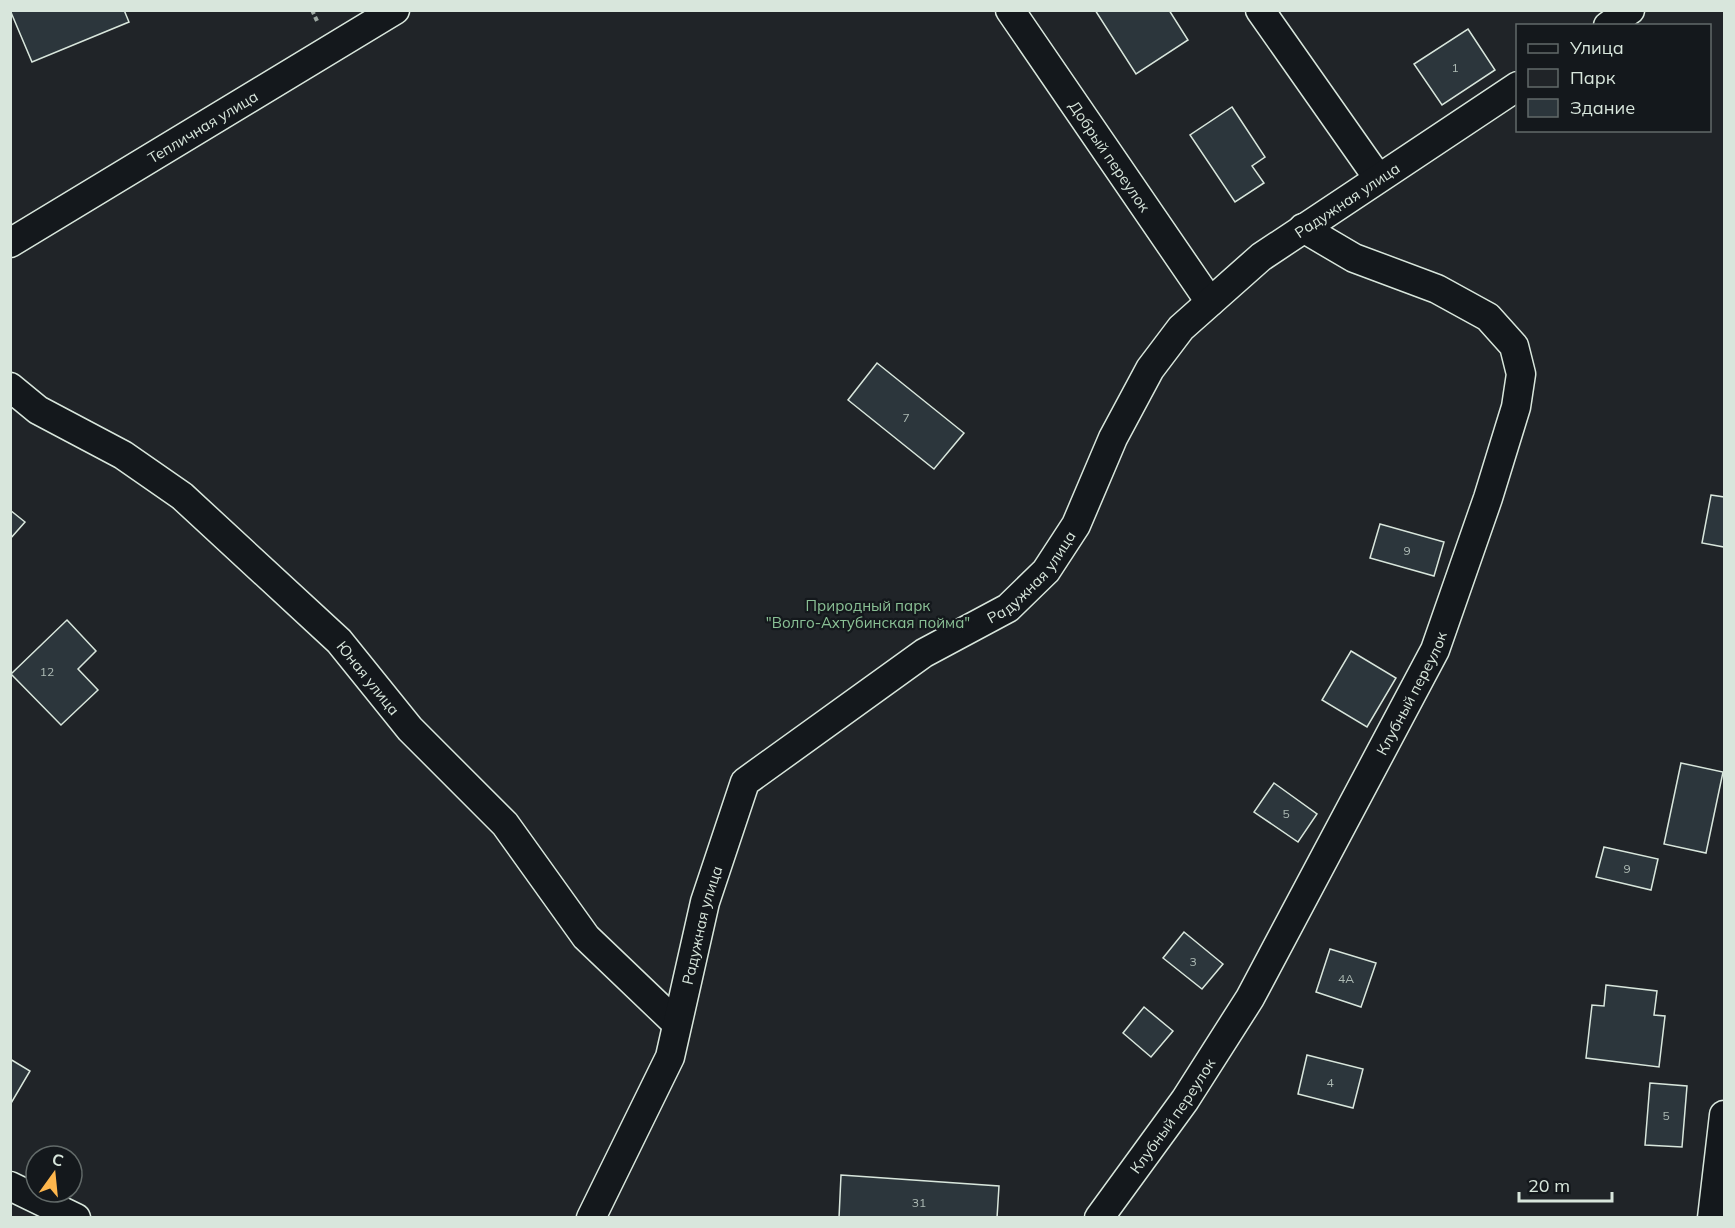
<svg xmlns="http://www.w3.org/2000/svg" width="1735" height="1228" font-family="Mulish,sans-serif">
  <style>
    .green { fill: #202428; stroke: #939e99; stroke-width: 1.5; fill-rule: evenodd }
    .building { fill: #2c363c; stroke: #d8e6dc; stroke-width: 1.5 }
    .lines { fill: none; stroke-linecap: round; stroke-linejoin: round }
    .minor-casing { stroke: #d8e6dc; stroke-width: 31 }
    .path { stroke: #9da8a2; stroke-width: 4; stroke-dasharray: 4.5 3; stroke-linecap: butt }
    .minor { stroke: #14181c; stroke-width: 28 }
    .labels { text-anchor: middle; dominant-baseline: central; stroke-width: 4.5; stroke-linejoin: round; paint-order: stroke }
    .number-label { font-size: 12px; fill: #adbab4 }
    .street-label { font-size: 15px; fill: #d8e6dc; stroke: #14181c }
    .park-label { font-size: 15px; fill: #8ac095; stroke: #14181c }
  </style>
  <rect width="100%" height="100%" fill="#14181c"/>
  <path class="green" d="M 10,11 L 1724,11 L 1724,1217 L 11,1217 ZM 1518,26 L 1710,26 L 1710,130 L 1518,130 ZM 36,1156 L 72,1156 L 72,1192 L 36,1192 Z"/>
  <path class="building" d="M 10,10 L 124,10 L 129,22 L 32,62 Z
    M 1095,10 L 1169,10 L 1188,40 L 1136,74 Z
    M 1468,29 L 1495,70 L 1442,105 L 1414,64 Z
    M 1232,107 L 1265,157 L 1252,166 L 1264,183 L 1235,202 L 1190,135 Z
    M 877,363 L 964,433 L 934,469 L 848,400 Z
    M 1711,495 L 1724,497 L 1724,547 L 1702,543 Z
    M 10,510 L 25,522 L 10,539 Z
    M 1380,524 L 1444,542 L 1434,576 L 1370,558 Z
    M 67,620 L 96,651 L 78,669 L 98,690 L 61,725 L 11,674 Z
    M 1351,651 L 1396,678 L 1367,727 L 1322,700 Z
    M 1681,763 L 1723,772 L 1706,853 L 1664,844 Z
    M 1274,783 L 1317,814 L 1298,842 L 1254,812 Z
    M 1604,847 L 1658,859 L 1651,890 L 1596,877 Z
    M 1184,932 L 1223,964 L 1202,989 L 1163,958 Z
    M 1330,949 L 1376,963 L 1361,1007 L 1316,992 Z
    M 1606,985 L 1657,991 L 1654,1015 L 1665,1016 L 1659,1067 L 1586,1058 L 1592,1005 L 1604,1006 Z
    M 1144,1007 L 1173,1031 L 1151,1057 L 1123,1033 Z
    M 1307,1055 L 1363,1069 L 1353,1108 L 1298,1094 Z
    M 10,1059 L 30,1071 L 10,1105 Z
    M 1650,1083 L 1687,1086 L 1682,1147 L 1645,1145 Z
    M 841,1175 L 999,1186 L 997,1218 L 839,1218 Z"/>
  <g class="lines">
    <defs>
      <g id="minor">
        <path id="s1" d="M 1010,10 L 1210,302"/>
        <path d="M 1260,10 L 1378,178"/>
        <path d="M 1608,26 L 1630,10"/>
        <path id="s2" d="M 10,243 L 395,10"/>
        <path id="s3" d="M 10,387 L 38,410 L 123,455 L 182,496 L 339,641 L 410,729 L 505,824 L 586,937 L 676,1023"/>
        <path d="M 10,1186 L 76,1218"/>
        <path id="s4" d="M 591,1218 L 670,1057 L 705,902 L 745,782 L 924,653 L 1008,608 L 1046,571 L 1076,525 L 1113,438 L 1150,369 L 1181,328 L 1261,257 L 1518,86"/>
        <path id="s5" d="M 1099,1218 L 1185,1100 L 1250,998 L 1435,650 L 1488,498 L 1516,407 L 1521,374 L 1514,346 L 1488,317 L 1437,289 L 1354,258 L 1303,228"/>
        <path d="M 1712,1218 L 1724,1115"/>
      </g>
    </defs>
    <use href="#minor" class="minor-casing"/>
    <path class="path" d="M 312,10 L 318,23"/>
    <use href="#minor" class="minor"/>
  </g>
  <g class="labels">
    <g class="number-label">
      <text x="1455" y="67">1</text>
      <text x="906" y="417">7</text>
      <text x="1407" y="550">9</text>
      <text x="47" y="671">12</text>
      <text x="1286" y="813">5</text>
      <text x="1627" y="868">9</text>
      <text x="1193" y="961">3</text>
      <text x="1346" y="978">4А</text>
      <text x="1330" y="1082">4</text>
      <text x="1666" y="1115">5</text>
      <text x="919" y="1202">31</text>
    </g>
    <g class="street-label">
      <text stroke="none"><textPath href="#s2" startOffset="225">Тепличная улица</textPath></text>
      <text stroke="none"><textPath href="#s1" startOffset="177">Добрый переулок</textPath></text>
      <text stroke="none"><textPath href="#s4" startOffset="1323">Радужная улица</textPath></text>
      <text stroke="none"><textPath href="#s4" startOffset="819">Радужная улица</textPath></text>
      <text stroke="none"><textPath href="#s3" startOffset="465">Юная улица</textPath></text>
      <text stroke="none"><textPath href="#s5" startOffset="612">Клубный переулок</textPath></text>
      <text stroke="none"><textPath href="#s4" startOffset="315">Радужная улица</textPath></text>
      <text stroke="none"><textPath href="#s5" startOffset="126">Клубный переулок</textPath></text>
    </g>
    <g class="park-label">
      <text x="868" y="605">Природный парк<tspan x="868" dy="17">"Волго-Ахтубинская пойма"</tspan></text>
    </g>
  </g>
  <rect width="1735" height="1228" fill="none" stroke="#d8e6dc" stroke-width="24"/>
  <rect x="1516" y="24" width="195" height="108" fill="#14181c" stroke="#626a69" stroke-width="1.5"/>
  <rect x="1528" y="44" width="30" height="9" fill="#14181c" stroke="#626a69" stroke-width="1.5"/>
  <text x="1570" y="54" font-size="18" fill="#d8e6dc">Улица</text>
  <rect x="1528" y="69" width="30" height="18" fill="#202428" stroke="#626a69" stroke-width="1.5"/>
  <text x="1570" y="84" font-size="18" fill="#d8e6dc">Парк</text>
  <rect x="1528" y="99" width="30" height="18" fill="#2c363c" stroke="#626a69" stroke-width="1.5"/>
  <text x="1570" y="114" font-size="18" fill="#d8e6dc">Здание</text>
  <g transform="translate(54 1174) rotate(15)"><circle r="28" fill="#14181c" stroke="#626a69" stroke-width="1.5"/>
  <path d="M0-4.5L10 22L0 15L-10 22Z" fill="#ffb74d"/>
  <text y="-9" font-size="16" font-weight="bold" text-anchor="middle" fill="#d8e6dc">С</text>
  </g>
  <path d="M1519 1192v9h93v-9" fill="none" stroke="#d8e6dc" stroke-width="3"/>
  <text x="1528" y="1192" font-size="18" fill="#d8e6dc" stroke="#14181c" stroke-width="4.5" paint-order="stroke">20 m</text>
</svg>
